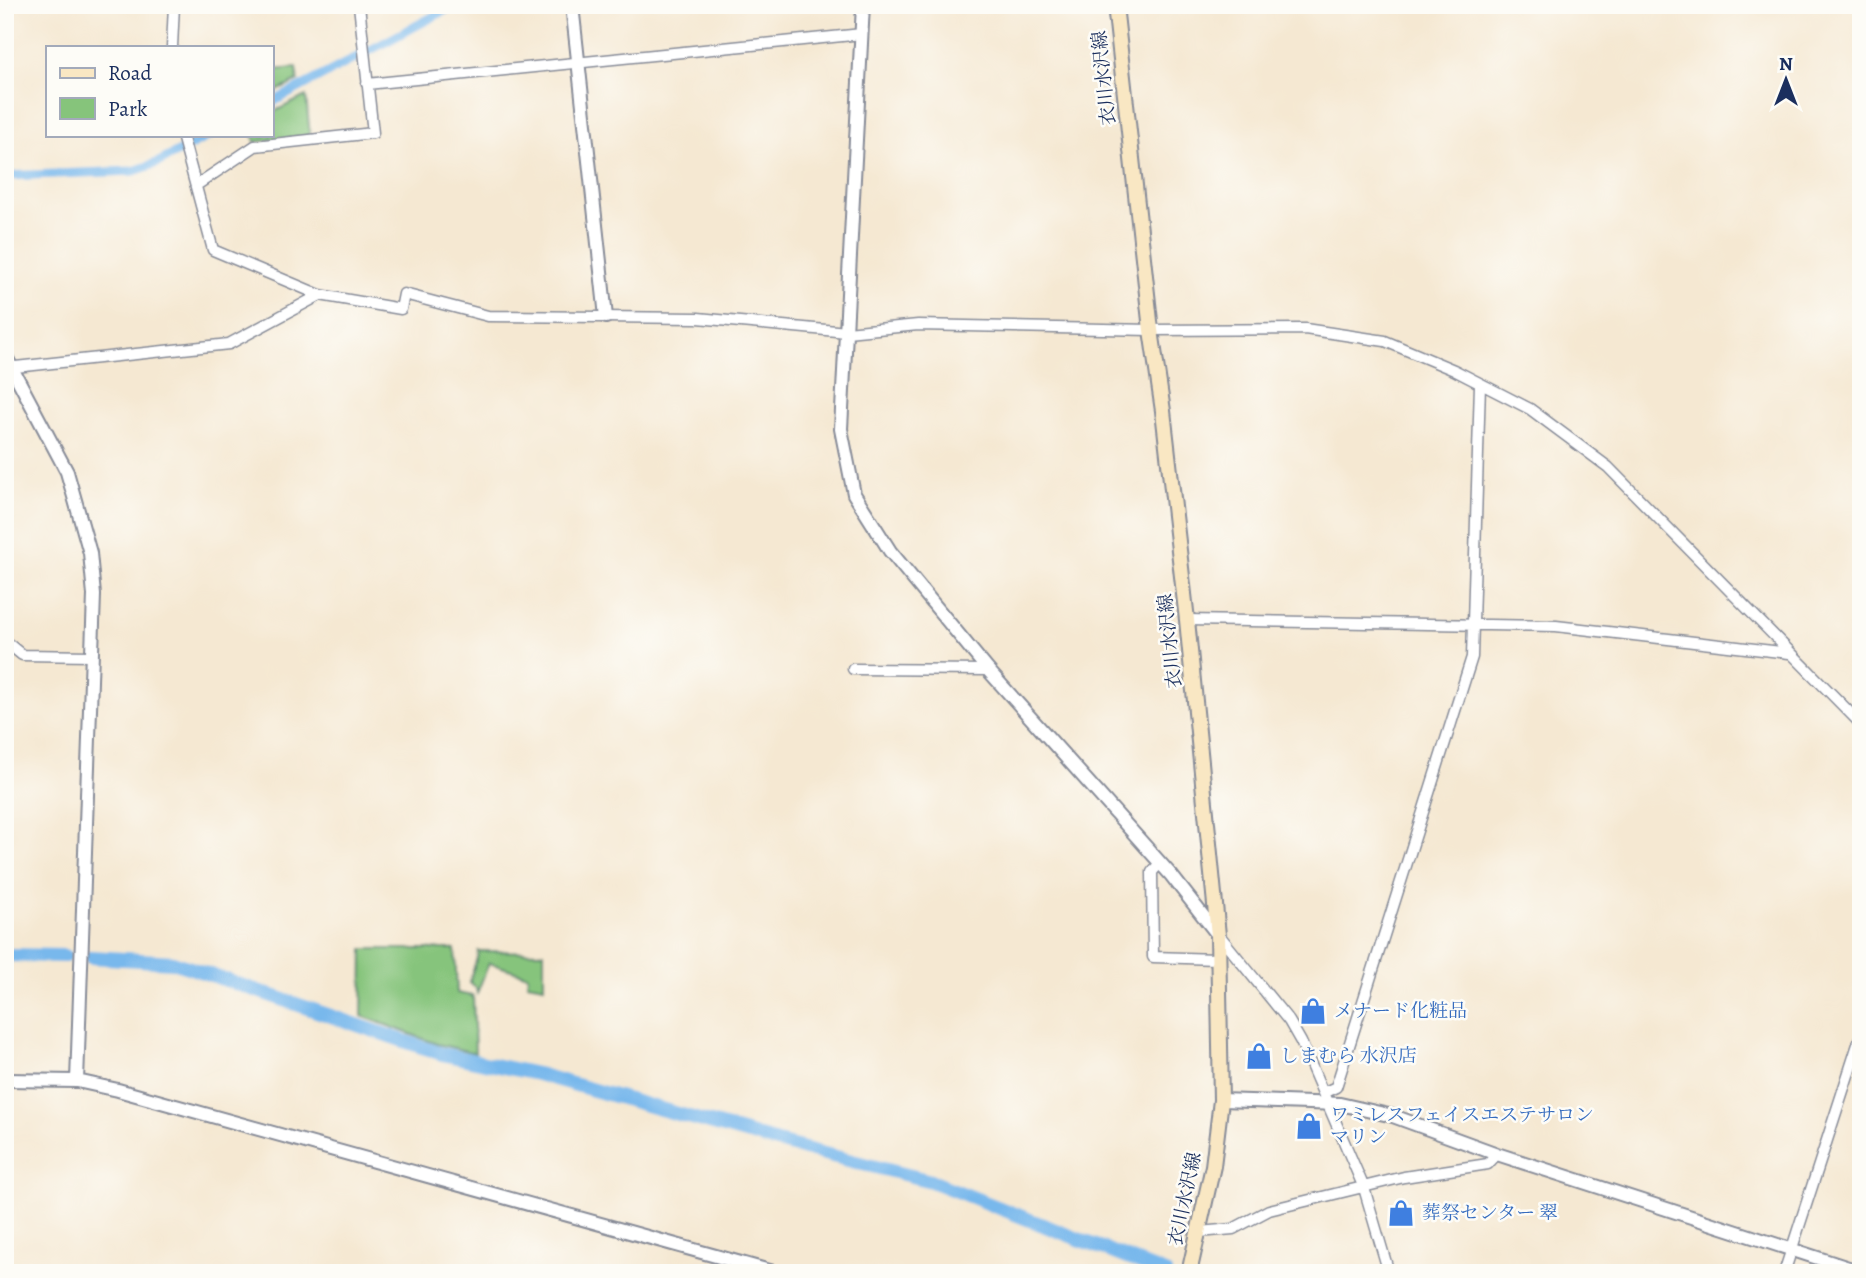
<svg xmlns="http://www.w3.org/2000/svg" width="1866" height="1278" font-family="Alegreya,'Noto Serif JP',serif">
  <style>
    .green { fill: #86c47b; stroke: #507a6c; stroke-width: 2 }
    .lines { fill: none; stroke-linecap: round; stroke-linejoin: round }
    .canal { stroke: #78b8ec; stroke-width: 9 }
    .river { stroke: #78b8ec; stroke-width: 14 }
    .minor-casing { stroke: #888c98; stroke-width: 13 }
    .tertiary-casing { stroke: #888c98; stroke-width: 16 }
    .secondary-casing { stroke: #888c98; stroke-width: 18 }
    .minor { stroke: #fff; stroke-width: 10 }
    .tertiary { stroke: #fff; stroke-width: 12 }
    .secondary { stroke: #f9e7c3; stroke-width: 14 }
    .labels { text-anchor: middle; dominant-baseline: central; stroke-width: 5; stroke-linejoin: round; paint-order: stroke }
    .street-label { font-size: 19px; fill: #1b2f5e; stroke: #fdfcf7 }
    .shop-label { font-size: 19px; fill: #366cbe; stroke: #fdfcf7; text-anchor: start }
  </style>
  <rect width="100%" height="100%" fill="#fdfcf7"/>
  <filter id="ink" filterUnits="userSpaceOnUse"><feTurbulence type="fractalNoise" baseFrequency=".0143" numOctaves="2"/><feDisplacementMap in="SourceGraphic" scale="14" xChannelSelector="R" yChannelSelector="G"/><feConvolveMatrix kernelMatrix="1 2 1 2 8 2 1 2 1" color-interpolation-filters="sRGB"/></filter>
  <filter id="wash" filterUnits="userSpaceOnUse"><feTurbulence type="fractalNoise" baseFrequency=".00686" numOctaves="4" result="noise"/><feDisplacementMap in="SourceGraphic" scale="28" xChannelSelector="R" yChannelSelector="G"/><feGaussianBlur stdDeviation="1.57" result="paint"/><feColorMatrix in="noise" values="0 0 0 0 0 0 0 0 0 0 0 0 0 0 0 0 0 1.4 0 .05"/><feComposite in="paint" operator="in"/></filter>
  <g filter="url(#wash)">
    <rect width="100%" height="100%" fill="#f5e8d2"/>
    <path class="green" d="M 296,68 L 298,81 L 271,94 L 271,70 Z
      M 306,96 L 310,136 L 255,142 L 253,135 L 271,135 L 271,113 Z
      M 363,949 L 455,949 L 457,993 L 473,996 L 475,1053 L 437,1044 L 362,1016 Z
      M 478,951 L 544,952 L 544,986 L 527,983 L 528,975 L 489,963 L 477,993 L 476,988 L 470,983 C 470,971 478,963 478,951 Z"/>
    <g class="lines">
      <path class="canal" d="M 271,103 L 455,5
        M 5,176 L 134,171 L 157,163 L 211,135"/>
      <path class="river" d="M 5,955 L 65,956
        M 91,957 L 173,962 L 442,1054 L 537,1074 L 777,1142 L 931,1181 L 1165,1273"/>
    </g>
  </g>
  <g filter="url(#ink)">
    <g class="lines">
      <defs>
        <path id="minor" d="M 172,47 L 174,5
          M 367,84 L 862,34
          M 182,135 L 213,250 L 320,295 L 401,309 L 404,294 L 488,316 L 698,318 L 847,332 L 918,325 L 1151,330 L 1305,329 L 1385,341 L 1454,370 L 1530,409 L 1608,467 L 1861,724
          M 198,184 L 255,146 L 373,133 L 359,5
          M 6,368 L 229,344 L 320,295
          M 1187,620 L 1556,626 L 1789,653
          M 5,641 L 22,655 L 92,656
          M 853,669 L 988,670
          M 1160,863 L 1152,872 L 1153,957 L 1217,959
          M 1219,935 L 1289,1021 L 1301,1042 L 1364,1188 L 1389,1273
          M 1325,1092 L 1336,1087 L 1472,657 L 1480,384
          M 1199,1232 L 1233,1229 L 1269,1210 L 1404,1177 L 1488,1164 L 1497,1154
          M 1784,1273 L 1861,1035"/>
        <path id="tertiary" d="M 572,5 L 606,317
          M 863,5 L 841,429 L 854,494 L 890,551 L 988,670 L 1171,875 L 1218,935
          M 5,355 L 67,472 L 90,553 L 94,595 L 77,1081
          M 5,1080 L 77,1081 L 118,1090 L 777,1273
          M 1221,1100 L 1340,1104 L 1393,1116 L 1497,1154 L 1861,1272"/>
        <path id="secondary" d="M 1115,5 L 1151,330 L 1163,411 L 1187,620 L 1218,935 L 1221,1100 L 1213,1166 L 1189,1273"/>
      </defs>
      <use href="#minor" class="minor-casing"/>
      <use href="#tertiary" class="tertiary-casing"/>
      <use href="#secondary" class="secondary-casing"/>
      <use href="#minor" class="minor"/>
      <use href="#tertiary" class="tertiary"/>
      <use href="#secondary" class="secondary"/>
    </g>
  </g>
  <defs>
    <symbol id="shop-bare" viewBox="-9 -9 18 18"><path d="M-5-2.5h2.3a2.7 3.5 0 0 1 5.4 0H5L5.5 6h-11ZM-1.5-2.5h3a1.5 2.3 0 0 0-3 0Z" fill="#3f7fe0" stroke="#fdfcf7" stroke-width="2.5" paint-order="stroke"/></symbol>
  </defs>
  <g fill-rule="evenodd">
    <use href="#shop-bare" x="1294" y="992" width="38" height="38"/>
    <use href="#shop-bare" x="1240" y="1037" width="38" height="38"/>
    <use href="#shop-bare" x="1290" y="1107" width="38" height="38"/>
    <use href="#shop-bare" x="1382" y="1194" width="38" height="38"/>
  </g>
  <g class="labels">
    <g class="street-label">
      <text transform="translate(1104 78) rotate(-96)">衣川水沢線</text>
      <text transform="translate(1170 641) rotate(-96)">衣川水沢線</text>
      <text transform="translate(1185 1199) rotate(-78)">衣川水沢線</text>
    </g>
    <g class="shop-label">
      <text x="1334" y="1011">メナード化粧品</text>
      <text x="1280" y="1056">しまむら 水沢店</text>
      <text x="1330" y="1115">ワミレスフェイスエステサロン<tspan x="1330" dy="22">マリン</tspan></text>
      <text x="1422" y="1213">葬祭センター 翠</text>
    </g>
  </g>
  <rect width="1866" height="1278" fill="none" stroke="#fdfcf7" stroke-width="28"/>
  <rect x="46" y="46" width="228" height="91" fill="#fdfcf7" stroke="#a3aaba" stroke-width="2"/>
  <rect x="60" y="68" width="35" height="10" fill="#f9e7c3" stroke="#a3aaba" stroke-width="2"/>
  <text x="108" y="80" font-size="21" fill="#1b2f5e">Road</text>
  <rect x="60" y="98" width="35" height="21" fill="#86c47b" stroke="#a3aaba" stroke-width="2"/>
  <text x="108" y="116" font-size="21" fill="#1b2f5e">Park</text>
  <g transform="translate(1786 80)" stroke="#fdfcf7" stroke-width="5" paint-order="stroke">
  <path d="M0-5L12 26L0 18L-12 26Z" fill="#1b2f5e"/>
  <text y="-10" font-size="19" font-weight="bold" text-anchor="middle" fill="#1b2f5e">N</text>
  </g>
</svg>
